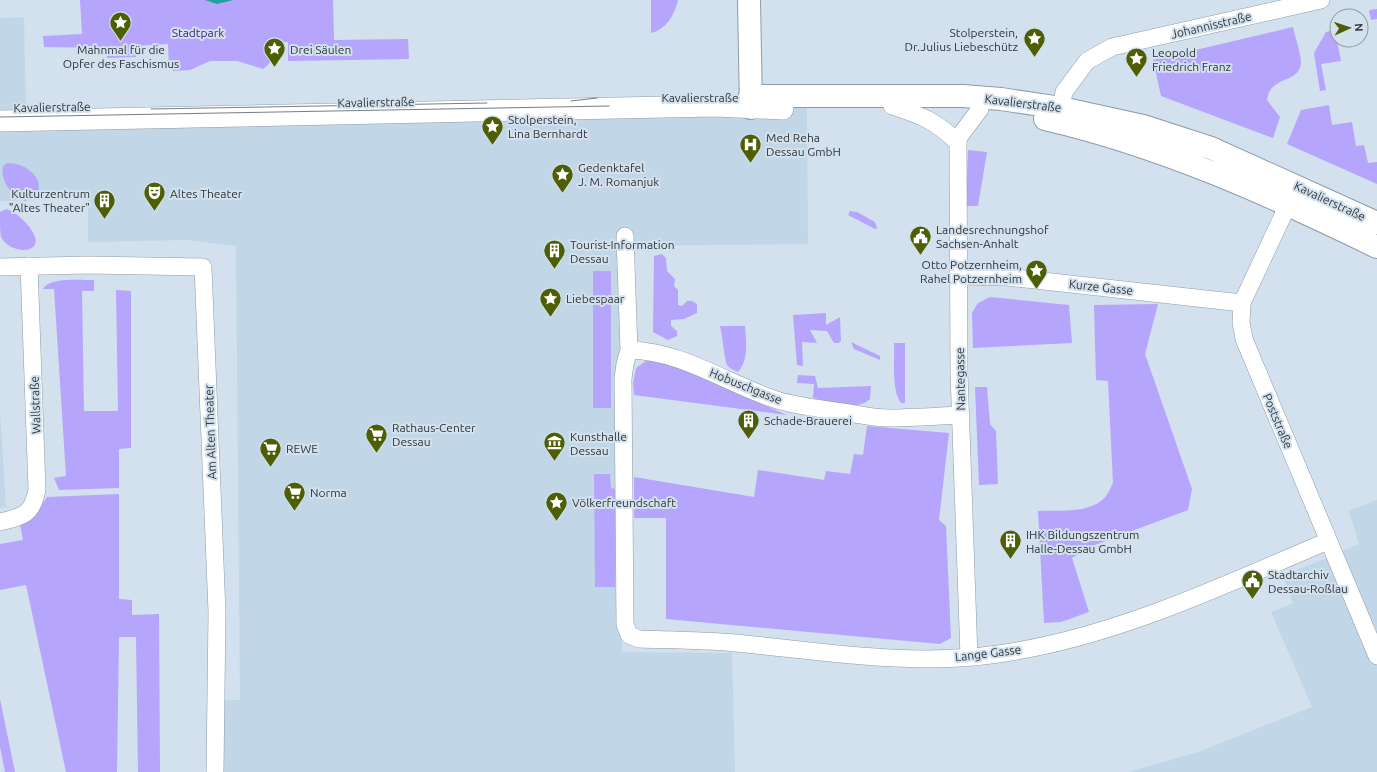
<svg xmlns="http://www.w3.org/2000/svg" width="1377" height="772" font-family="Ubuntu,sans-serif">
  <style>
    .built { fill: #c1d6e7 }
    .green { fill: #b5a5fc }
    .water { fill: #20a1a1 }
    .lines { fill: none; stroke-linecap: round; stroke-linejoin: round }
    .minor-casing { stroke: #8d9ba7; stroke-width: 18 }
    .tertiary-casing { stroke: #8d9ba7; stroke-width: 22 }
    .secondary-casing { stroke: #8d9ba7; stroke-width: 24 }
    .minor { stroke: #fff; stroke-width: 17 }
    .tertiary { stroke: #fff; stroke-width: 21 }
    .secondary { stroke: #fff; stroke-width: 22 }
    .tram { stroke: #747e86; stroke-width: 1 }
    .labels { text-anchor: middle; dominant-baseline: central; stroke-width: 4; stroke-linejoin: round; paint-order: stroke }
    .street-label { font-size: 12px; fill: #30363b; stroke: #d2e1ed }
    .park-label { font-size: 12px; fill: #3f1a82; stroke: #d2e1ed }
    .poi-label { font-size: 12px; fill: #30363b; stroke: #d2e1ed; text-anchor: start }
  </style>
  <rect width="100%" height="100%" fill="#d2e1ed"/>
  <path class="built" d="M 24,17 L 26,114 L 807,101 L 808,244 L 620,246 L 622,652 L 732,653 L 735,772 L 218,772 L 219,700 L 240,700 L 236,246 L 187,240 L 88,242 L 88,199 L 0,201 L 0,18 Z
    M 0,410 L 6,507 L 0,508 Z
    M 1377,500 L 1377,772 L 1129,772 L 1198,752 L 1312,707 L 1271,612 L 1293,603 L 1283,576 L 1359,544 L 1349,511 Z"/>
  <path class="green" d="M 80,0 L 333,0 L 334,40 L 408,39 L 409,59 L 288,61 L 288,42 L 270,42 C 273,53 274,62 263,69 L 237,61 L 210,61 L 190,70 L 174,71 L 169,68 L 168,44 L 136,46 L 136,57 L 107,58 L 106,48 L 44,47 L 43,36 L 82,34 Z
    M 651,0 L 678,0 C 675,14 666,30 651,33 Z
    M 1377,9 L 1377,19 L 1371,20 L 1369,10 Z
    M 1293,27 C 1295,37 1300,50 1301,61 C 1301,85 1270,74 1267,100 L 1280,117 L 1273,138 L 1161,96 L 1153,60 Z
    M 1337,29 L 1336,36 L 1341,61 L 1321,64 L 1326,90 L 1320,91 L 1314,53 L 1326,32 Z
    M 1329,105 L 1332,125 L 1352,122 L 1356,146 L 1364,145 L 1368,163 L 1377,162 L 1377,184 L 1287,144 L 1301,110 Z
    M 968,150 L 987,152 L 978,206 L 966,206 Z
    M 7,163 C 31,162 55,190 25,201 C 11,196 0,180 3,166 Z
    M 6,209 C 14,211 20,217 26,223 C 55,255 11,257 1,237 C 0,231 0,218 0,212 Z
    M 850,211 L 857,212 L 875,222 L 877,228 L 875,229 L 848,215 Z
    M 662,254 L 666,258 L 667,271 L 675,279 L 674,286 L 678,290 L 678,305 L 682,306 L 687,301 L 692,301 L 697,304 L 697,313 L 684,319 L 671,320 L 671,326 L 677,331 L 677,336 L 668,340 L 653,332 L 654,256 Z
    M 593,271 L 611,271 L 611,408 L 593,408 Z
    M 94,280 L 94,291 L 82,291 L 84,411 L 118,411 L 116,290 L 131,291 L 131,448 L 119,449 L 119,488 L 59,490 L 54,478 L 66,476 L 54,289 L 43,289 C 49,277 81,280 94,280 Z
    M 990,297 L 1069,305 L 1072,343 L 973,348 L 972,313 L 978,303 Z
    M 1158,304 L 1145,354 L 1192,489 L 1188,510 L 1092,546 L 1072,558 L 1089,612 L 1061,622 L 1044,623 L 1038,511 C 1056,510 1082,513 1098,503 C 1106,499 1109,491 1113,483 L 1108,381 L 1096,380 L 1094,305 Z
    M 826,313 L 826,325 L 840,317 L 841,341 L 839,343 L 834,343 L 827,331 L 810,330 L 817,343 L 802,342 L 803,366 L 797,365 L 793,315 Z
    M 720,326 L 745,326 C 746,342 749,360 738,372 C 734,370 729,368 727,365 C 725,361 722,334 720,326 Z
    M 851,342 L 880,356 L 880,360 L 854,349 Z
    M 894,343 L 905,343 L 905,403 L 901,403 C 891,391 895,358 894,343 Z
    M 657,360 L 673,365 L 787,415 L 634,395 L 633,383 L 636,368 L 646,361 Z
    M 798,375 L 815,376 L 818,388 L 871,386 L 870,399 C 857,412 829,401 813,398 L 814,384 L 797,383 Z
    M 975,387 L 987,387 L 990,424 L 996,431 L 998,484 L 979,485 Z
    M 867,426 L 949,433 L 939,520 L 946,526 L 951,638 L 940,644 L 666,619 L 666,518 L 634,518 L 634,477 L 754,497 L 758,470 L 824,480 L 826,471 L 850,474 L 854,454 L 863,455 Z
    M 594,474 L 610,474 L 611,488 L 615,489 L 615,587 L 595,587 Z
    M 119,494 L 119,599 L 132,600 L 132,615 L 159,614 L 160,772 L 138,772 L 136,637 L 119,637 L 117,772 L 66,772 L 26,585 L 0,590 L 0,544 L 23,540 L 20,524 L 36,514 L 47,497 Z
    M 0,699 L 15,772 L 5,772 L 0,747 Z"/>
  <path class="water" d="M 205,0 L 233,0 L 217,4 Z"/>
  <g class="lines">
    <defs>
      <path id="minor" d="M 892,106 C 920,115 937,121 958,143
        M 1061,108 L 1064,92 L 1087,61 L 1112,47 L 1321,0
        M 1293,194 L 1242,303 L 1241,322 L 1244,339 L 1377,656
        M 625,236 L 629,350 L 625,364 L 623,379 L 625,624 L 629,635 L 639,639 C 671,640 703,640 735,643 C 822,651 911,667 998,654 C 1114,638 1221,586 1328,541
        M 0,267 L 89,265 L 203,267 L 217,612 L 215,772
        M 958,276 L 1007,277 L 1242,303
        M 629,350 C 683,351 727,384 777,400 C 800,407 825,409 849,413 C 862,415 875,418 888,418 C 912,418 937,416 961,415
        M 0,522 C 23,517 33,514 37,489 L 29,266
        M 969,657 L 959,373 L 958,143 L 959,137 L 980,109"/>
      <path id="tertiary" d="M 0,121 L 715,106 L 783,109"/>
      <path id="secondary" d="M 749,0 L 751,108
        M 750,96 L 963,96 L 1001,99 L 1061,108 L 1143,126 L 1211,148 L 1377,223
        M 1045,119 C 1162,146 1270,195 1377,247"/>
    </defs>
    <use href="#minor" class="minor-casing"/>
    <use href="#tertiary" class="tertiary-casing"/>
    <use href="#secondary" class="secondary-casing"/>
    <use href="#minor" class="minor"/>
    <use href="#tertiary" class="tertiary"/>
    <use href="#secondary" class="secondary"/>
    <path class="tram" d="M 571,101 L 597,98
      M 151,109 L 487,103
      M 0,117 L 609,106"/>
  </g>
  <defs>
    <symbol id="sight-pin" viewBox="-11 -11 22 30"><path d="M0 17L-7.5 6A9.5 9.5 0 1 1 7.5 6Z" fill="#4e5f03" stroke="#d2e1ed"/><path d="M0-6L1.8-2.2L6-1.7L2.9 1.2L3.7 5.4L0 3.3L-3.7 5.4L-2.9 1.2L-6-1.7L-1.8-2.2Z" fill="#fff"/></symbol>
    <symbol id="hospital-pin" viewBox="-11 -11 22 30"><path d="M0 17L-7.5 6A9.5 9.5 0 1 1 7.5 6Z" fill="#4e5f03" stroke="#d2e1ed"/><path d="M-5-5h3v3.5h4V-5h3V5h-3V1.5h-4V5h-3Z" fill="#fff"/></symbol>
    <symbol id="theatre-pin" viewBox="-11 -11 22 30"><path d="M0 17L-7.5 6A9.5 9.5 0 1 1 7.5 6Z" fill="#4e5f03" stroke="#d2e1ed"/><path d="M-5-5.5Q0-4 5-5.5V0Q5 5 0 6Q-5 5-5 0ZM-3.3-2.5H-1v1.5H-3.3ZM1-2.5H3.3v1.5H1ZM-2.8 1Q0 5.5 2.8 1Z" fill="#fff"/></symbol>
    <symbol id="building-pin" viewBox="-11 -11 22 30"><path d="M0 17L-7.5 6A9.5 9.5 0 1 1 7.5 6Z" fill="#4e5f03" stroke="#d2e1ed"/><path d="M-4-6H4V6H1V3H-1V6H-4ZM-2.5-4.3h1.7v1.8h-1.7ZM.8-4.3h1.7v1.8H.8ZM-2.5-1h1.7V.8h-1.7ZM.8-1h1.7V.8H.8Z" fill="#fff"/></symbol>
    <symbol id="civic-pin" viewBox="-11 -11 22 30"><path d="M0 17L-7.5 6A9.5 9.5 0 1 1 7.5 6Z" fill="#4e5f03" stroke="#d2e1ed"/><path d="M-.6-6.5H3V-4.5H.6V-3L4-1V1h2V6H-6V1h2V-1L-.6-3ZM-1.2 2.5V6h2.4V2.5Z" fill="#fff"/></symbol>
    <symbol id="supermarket-pin" viewBox="-11 -11 22 30"><path d="M0 17L-7.5 6A9.5 9.5 0 1 1 7.5 6Z" fill="#4e5f03" stroke="#d2e1ed"/><path d="M-6-5.5h2.5l.6 2H6L4.5 2H-2.5L-4.4-4H-6ZM-1.5 3.2a1.3 1.3 0 1 0 .1 0ZM3 3.2a1.3 1.3 0 1 0 .1 0Z" fill="#fff"/></symbol>
    <symbol id="museum-pin" viewBox="-11 -11 22 30"><path d="M0 17L-7.5 6A9.5 9.5 0 1 1 7.5 6Z" fill="#4e5f03" stroke="#d2e1ed"/><path d="M0-6L6-3V-2H-6V-3ZM-5-1h2V3h-2ZM-1-1h2V3h-2ZM3-1h2V3H3ZM-6 4H6V6H-6Z" fill="#fff"/></symbol>
  </defs>
  <g fill-rule="evenodd">
    <use href="#sight-pin" x="108" y="10" width="25" height="34"/>
    <use href="#sight-pin" x="1022" y="26" width="25" height="34"/>
    <use href="#sight-pin" x="262" y="36" width="25" height="34"/>
    <use href="#sight-pin" x="1124" y="46" width="25" height="34"/>
    <use href="#sight-pin" x="480" y="114" width="25" height="34"/>
    <use href="#hospital-pin" x="738" y="132" width="25" height="34"/>
    <use href="#sight-pin" x="550" y="162" width="25" height="34"/>
    <use href="#theatre-pin" x="142" y="180" width="25" height="34"/>
    <use href="#building-pin" x="92" y="188" width="25" height="34"/>
    <use href="#civic-pin" x="908" y="224" width="25" height="34"/>
    <use href="#building-pin" x="542" y="238" width="25" height="34"/>
    <use href="#sight-pin" x="1024" y="258" width="25" height="34"/>
    <use href="#sight-pin" x="538" y="286" width="25" height="34"/>
    <use href="#building-pin" x="736" y="408" width="25" height="34"/>
    <use href="#supermarket-pin" x="364" y="422" width="25" height="34"/>
    <use href="#museum-pin" x="542" y="430" width="25" height="34"/>
    <use href="#supermarket-pin" x="258" y="436" width="25" height="34"/>
    <use href="#supermarket-pin" x="282" y="480" width="25" height="34"/>
    <use href="#sight-pin" x="544" y="490" width="25" height="34"/>
    <use href="#building-pin" x="998" y="528" width="25" height="34"/>
    <use href="#civic-pin" x="1240" y="568" width="25" height="34"/>
  </g>
  <g class="labels">
    <g class="street-label">
      <text transform="translate(1211 25) rotate(-13)">Johannisstraße</text>
      <text x="700" y="97">Kavalierstraße</text>
      <text transform="translate(376 102) rotate(-1)">Kavalierstraße</text>
      <text transform="translate(1023 103) rotate(7)">Kavalierstraße</text>
      <text transform="translate(52 107) rotate(-1)">Kavalierstraße</text>
      <text transform="translate(1330 201) rotate(25)">Kavalierstraße</text>
      <text transform="translate(1101 287) rotate(6)">Kurze Gasse</text>
      <text transform="translate(960 379) rotate(-91)">Nantegasse</text>
      <text transform="translate(746 386) rotate(22)">Hobuschgasse</text>
      <text transform="translate(35 405) rotate(-92)">Wallstraße</text>
      <text transform="translate(1278 421) rotate(67)">Poststraße</text>
      <text transform="translate(210 432) rotate(-92)">Am Alten Theater</text>
      <text transform="translate(988 653) rotate(-7)">Lange Gasse</text>
    </g>
    <g class="park-label">
      <text x="198" y="32">Stadtpark</text>
    </g>
    <g class="poi-label">
      <text x="1018" y="32" text-anchor="end">Stolperstein,<tspan x="1018" dy="14">Dr.Julius Liebeschütz</tspan></text>
      <text x="121" y="49" text-anchor="middle">Mahnmal für die<tspan x="121" dy="14">Opfer des Faschismus</tspan></text>
      <text x="290" y="49">Drei Säulen</text>
      <text x="1152" y="52">Leopold<tspan x="1152" dy="14">Friedrich Franz</tspan></text>
      <text x="508" y="119">Stolperstein,<tspan x="508" dy="14">Lina Bernhardt</tspan></text>
      <text x="766" y="137">Med Reha<tspan x="766" dy="14">Dessau GmbH</tspan></text>
      <text x="578" y="167">Gedenktafel<tspan x="578" dy="14">J. M. Romanjuk</tspan></text>
      <text x="90" y="193" text-anchor="end">Kulturzentrum<tspan x="90" dy="14">"Altes Theater"</tspan></text>
      <text x="170" y="193">Altes Theater</text>
      <text x="936" y="229">Landesrechnungshof<tspan x="936" dy="14">Sachsen-Anhalt</tspan></text>
      <text x="570" y="244">Tourist-Information<tspan x="570" dy="14">Dessau</tspan></text>
      <text x="1022" y="264" text-anchor="end">Otto Potzernheim,<tspan x="1022" dy="14">Rahel Potzernheim</tspan></text>
      <text x="566" y="298">Liebespaar</text>
      <text x="764" y="420">Schade-Brauerei</text>
      <text x="392" y="427">Rathaus-Center<tspan x="392" dy="14">Dessau</tspan></text>
      <text x="570" y="436">Kunsthalle<tspan x="570" dy="14">Dessau</tspan></text>
      <text x="286" y="448">REWE</text>
      <text x="310" y="492">Norma</text>
      <text x="572" y="502">Völkerfreundschaft</text>
      <text x="1026" y="534">IHK Bildungszentrum<tspan x="1026" dy="14">Halle-Dessau GmbH</tspan></text>
      <text x="1268" y="574">Stadtarchiv<tspan x="1268" dy="14">Dessau-Roßlau</tspan></text>
    </g>
  </g>
  <g transform="translate(1349 28) rotate(87)"><circle r="19" fill="#d2e1ed" stroke="#919da6"/>
  <path d="M0-3L7 15L0 10L-7 15Z" fill="#4e5f03"/>
  <text y="-6" font-size="11" font-weight="bold" text-anchor="middle" fill="#30363b">N</text>
  </g>
</svg>
